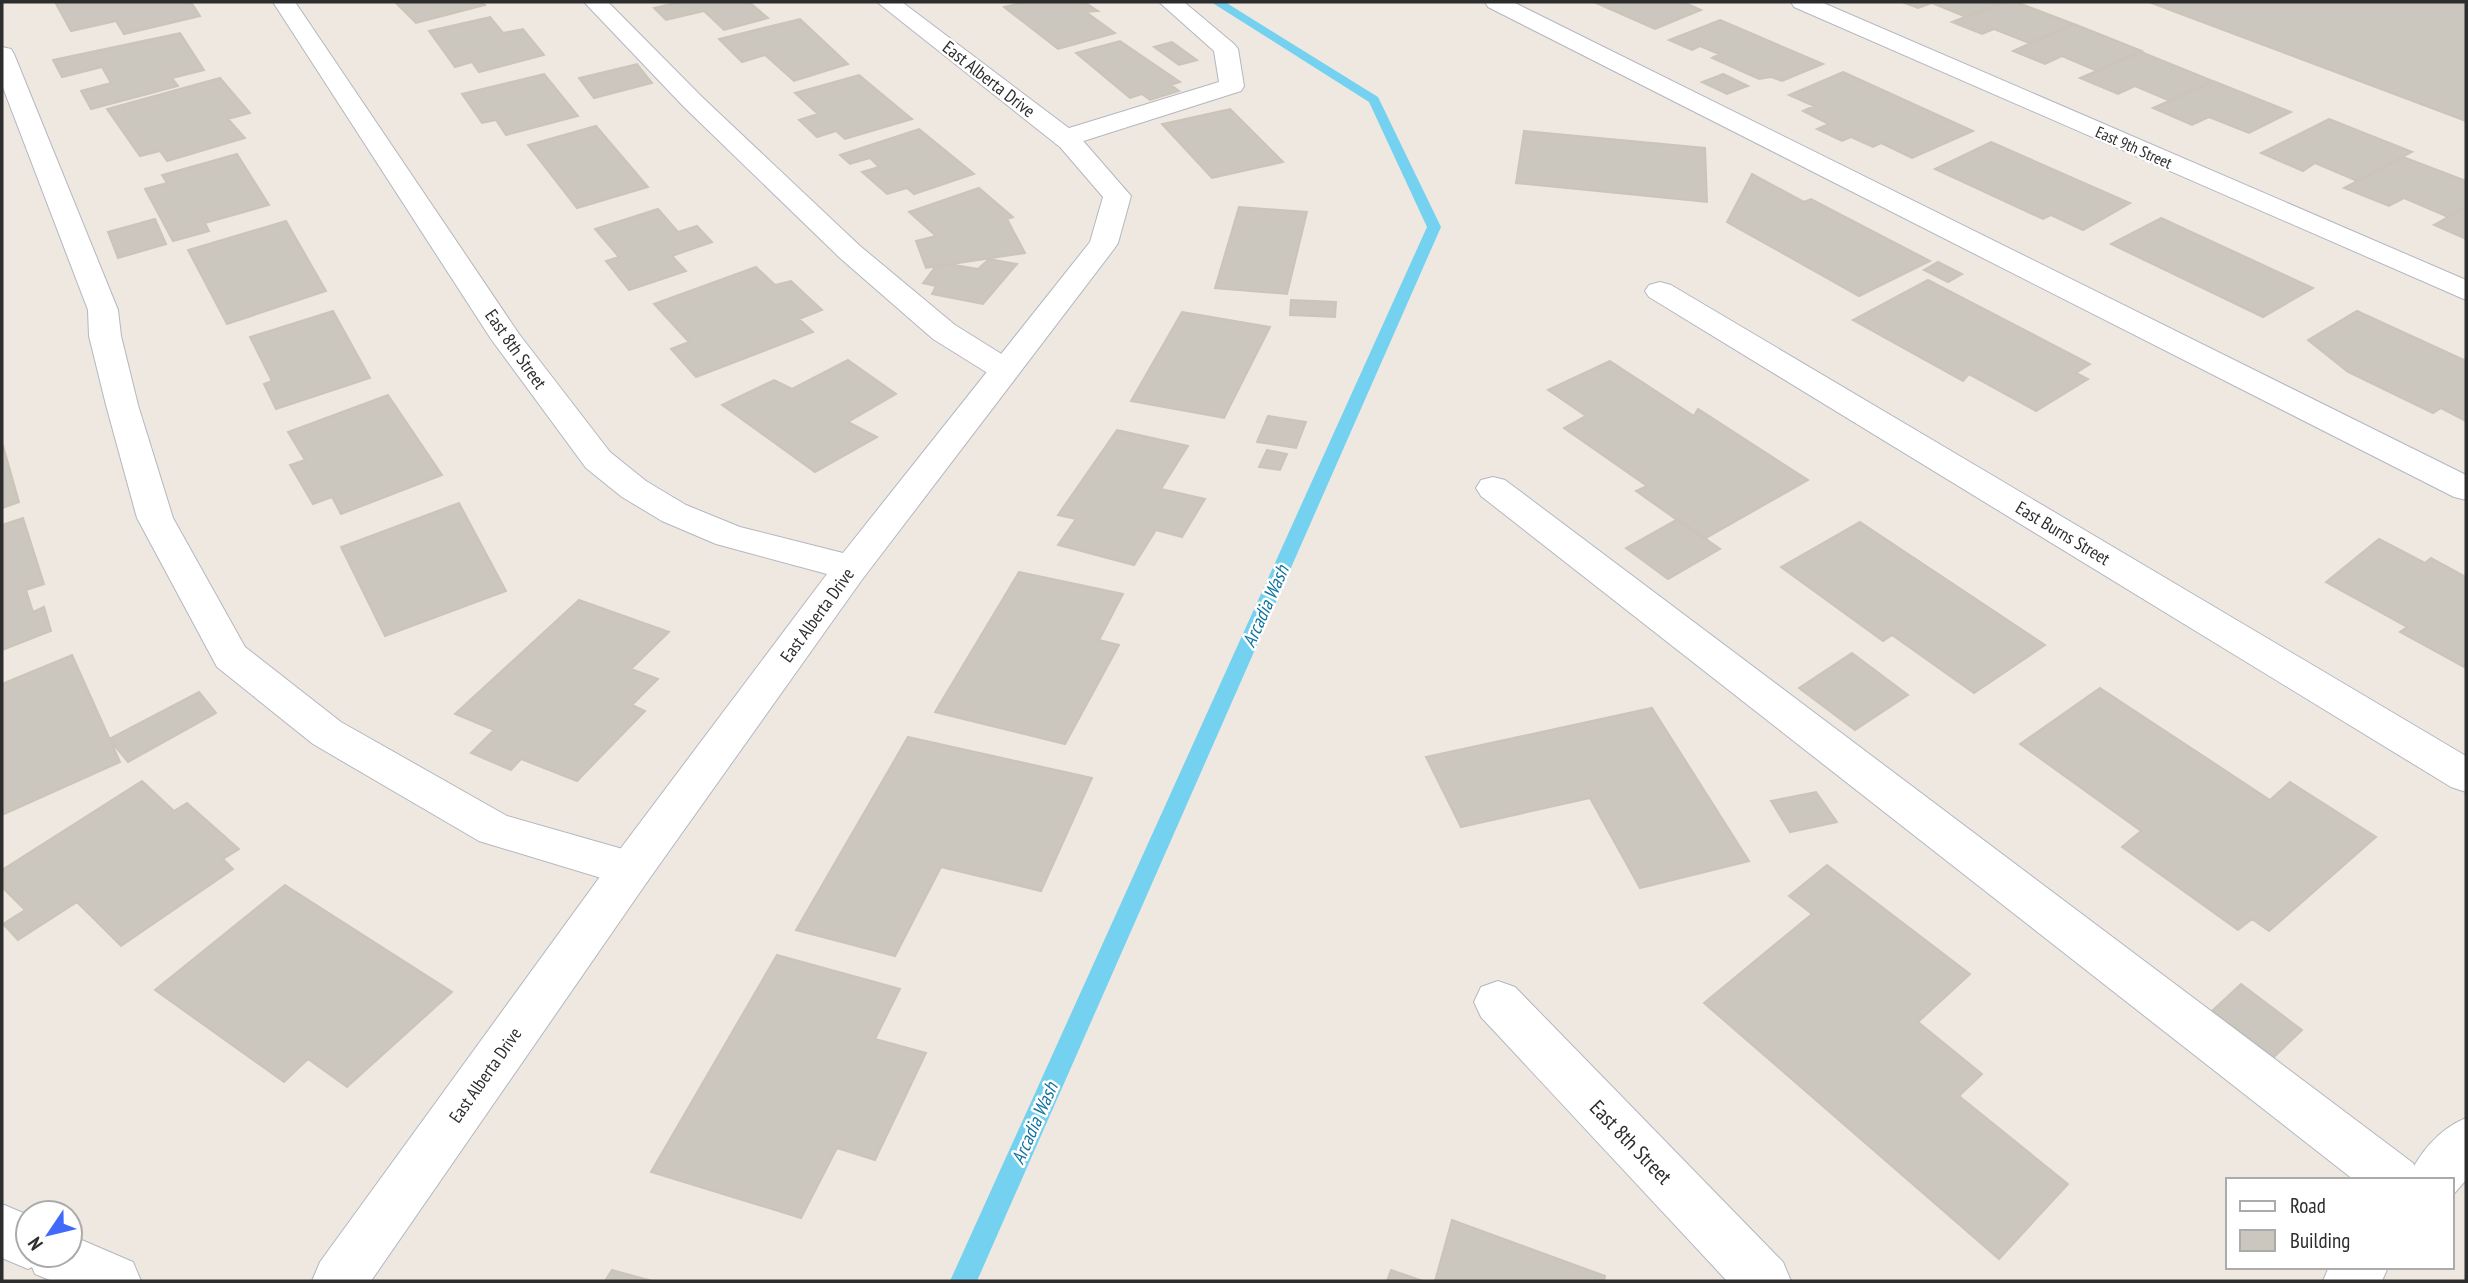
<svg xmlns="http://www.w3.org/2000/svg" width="2468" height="1283" font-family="'PT Sans Narrow',sans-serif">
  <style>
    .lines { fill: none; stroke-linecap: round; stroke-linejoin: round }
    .stream { fill: #74d2f0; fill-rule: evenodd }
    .building { fill: #cbc6be; stroke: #cbc4b9; stroke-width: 2 }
    .service-casing { stroke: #b3b7c1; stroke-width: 2 }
    .minor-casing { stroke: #b3b7c1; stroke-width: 2 }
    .tertiary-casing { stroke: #b3b7c1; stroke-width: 2 }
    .service { fill: #fff; fill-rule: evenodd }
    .minor { fill: #fff; fill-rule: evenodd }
    .tertiary { fill: #fff; fill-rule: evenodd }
    .labels { text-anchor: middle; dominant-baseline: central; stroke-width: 5; stroke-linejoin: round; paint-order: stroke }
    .far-street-label { font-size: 16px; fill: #2d2d2d; stroke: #fff }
    .street-label { font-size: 18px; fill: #2d2d2d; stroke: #fff }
    .water-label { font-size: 19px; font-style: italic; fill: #0d73a2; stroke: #fff }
    .near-street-label { font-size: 21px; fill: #2d2d2d; stroke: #fff }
  </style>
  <rect width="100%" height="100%" fill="#efe8e0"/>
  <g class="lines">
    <path class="stream" d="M 1211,2 L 1225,2 L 1378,97 L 1441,227 L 977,1281 L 950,1281 L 1427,227 L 1369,102 Z"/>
  </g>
  <path class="building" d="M 55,2 L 191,2 L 200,16 L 124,34 L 116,21 L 71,31 Z
    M 395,2 L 482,2 L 485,5 L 416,23 Z
    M 679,2 L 749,2 L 768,18 L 724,30 L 704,11 L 666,20 L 654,8 Z
    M 1025,2 L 1084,2 L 1098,11 L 1086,12 L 1115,33 L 1058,49 L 1004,7 Z
    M 1594,2 L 1683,2 L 1701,10 L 1655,29 Z
    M 1902,2 L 2003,2 L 1966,17 L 1932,3 L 1918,8 Z
    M 2003,2 L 2016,2 L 2074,24 L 2029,43 L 1994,29 L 1982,34 L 1952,22 Z
    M 2149,2 L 2466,2 L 2466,121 Z
    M 490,17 L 503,33 L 523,29 L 544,55 L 479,72 L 472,62 L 455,67 L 429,31 Z
    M 800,19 L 848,64 L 794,81 L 765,55 L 742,62 L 719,39 Z
    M 1720,20 L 1823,64 L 1782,81 L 1771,77 L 1759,79 L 1712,58 L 1719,54 L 1700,46 L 1692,50 L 1669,40 Z
    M 2074,24 L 2142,51 L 2097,71 L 2062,56 L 2045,64 L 2013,51 Z
    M 180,33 L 204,70 L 172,78 L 178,86 L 91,109 L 81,91 L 111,83 L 102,67 L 62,77 L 53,60 Z
    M 1120,41 L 1180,82 L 1171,85 L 1179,91 L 1150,100 L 1142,94 L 1130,98 L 1076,53 Z
    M 1172,42 L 1197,60 L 1179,65 L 1154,47 Z
    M 2141,52 L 2213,81 L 2170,101 L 2135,86 L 2118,94 L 2080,78 Z
    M 637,64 L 652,83 L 594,98 L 579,78 Z
    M 1843,72 L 1973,131 L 1912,158 L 1881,143 L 1873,147 L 1851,137 L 1842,141 L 1817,129 L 1829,124 L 1803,111 L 1814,106 L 1789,95 Z
    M 544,74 L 578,116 L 506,135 L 496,120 L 482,123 L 462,94 Z
    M 1723,74 L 1748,86 L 1727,94 L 1702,82 Z
    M 859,75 L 912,119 L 845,139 L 836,131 L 817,137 L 799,120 L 818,114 L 795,93 Z
    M 220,78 L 250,113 L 228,119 L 245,138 L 167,161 L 160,151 L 140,156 L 107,109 Z
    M 2213,81 L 2291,112 L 2249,133 L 2209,117 L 2192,125 L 2153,108 Z
    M 1230,109 L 1283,162 L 1212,178 L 1162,124 Z
    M 2329,119 L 2412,152 L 2357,181 L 2315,163 L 2303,171 L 2261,153 Z
    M 596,126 L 648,187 L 577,208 L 528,145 Z
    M 919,129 L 974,174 L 914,194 L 907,188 L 887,194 L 862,172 L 879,167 L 870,158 L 850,164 L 840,155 Z
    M 1524,131 L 1705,148 L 1707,202 L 1516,183 Z
    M 1991,142 L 2130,203 L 2083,230 L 2051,215 L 2043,219 L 1935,169 Z
    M 237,154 L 269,205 L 205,223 L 209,231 L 173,241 L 145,189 L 167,183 L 162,175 Z
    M 2403,157 L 2466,181 L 2466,207 L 2448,217 L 2404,198 L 2389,206 L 2344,188 Z
    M 1752,174 L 1804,202 L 1811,199 L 1930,261 L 1859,296 L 1727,222 Z
    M 979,188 L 1013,217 L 1007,219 L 1025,253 L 926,268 L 916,241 L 936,236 L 909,212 Z
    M 1239,207 L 1307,212 L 1287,294 L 1215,288 Z
    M 2466,207 L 2466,239 L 2434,225 L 2448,217 Z
    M 658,209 L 678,232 L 697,226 L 712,242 L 672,256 L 686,271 L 629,290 L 606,261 L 619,257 L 595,229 Z
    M 2161,218 L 2313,288 L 2263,317 L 2111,244 Z
    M 155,219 L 166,244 L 118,258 L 108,232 Z
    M 286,221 L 326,291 L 227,324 L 188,250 Z
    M 989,259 L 1017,264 L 983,304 L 932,294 L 936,286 L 923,283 L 936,266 L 948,264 L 978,269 Z
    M 1938,262 L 1962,274 L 1948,282 L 1924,270 Z
    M 756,267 L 775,285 L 791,281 L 822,310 L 799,319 L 813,332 L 696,377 L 671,349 L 689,342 L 654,304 Z
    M 1928,280 L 2090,364 L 2076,373 L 2088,379 L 2036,411 L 1969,374 L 1963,381 L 1853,320 Z
    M 1291,300 L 1336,302 L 1335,317 L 1290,315 Z
    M 333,311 L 370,378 L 276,409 L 264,384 L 272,381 L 250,337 Z
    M 2357,311 L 2466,361 L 2466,421 L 2441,408 L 2433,413 L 2348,372 L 2308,340 Z
    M 1182,312 L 1270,327 L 1224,418 L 1131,401 Z
    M 848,360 L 896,394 L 848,422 L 877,437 L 815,472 L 722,405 L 774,380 L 792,389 Z
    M 1610,361 L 1694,416 L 1698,409 L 1808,480 L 1704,539 L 1636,491 L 1647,486 L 1564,428 L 1586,416 L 1548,390 Z
    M 388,395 L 442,475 L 341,514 L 332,497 L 313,504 L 290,465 L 305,460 L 288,432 Z
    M 1268,416 L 1306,422 L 1296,448 L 1257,442 Z
    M 1117,430 L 1188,446 L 1161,489 L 1205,499 L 1182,537 L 1156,530 L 1134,565 L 1058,545 L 1076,519 L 1058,515 Z
    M 2,442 L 19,502 L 2,508 Z
    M 1267,450 L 1287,454 L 1280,470 L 1259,467 Z
    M 459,503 L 506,591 L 385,636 L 341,547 Z
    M 23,518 L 44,584 L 26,590 L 33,612 L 44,607 L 51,631 L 2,650 L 2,525 Z
    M 1678,519 L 1720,549 L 1668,579 L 1626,548 Z
    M 1860,522 L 2045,645 L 1974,693 L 1892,635 L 1883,641 L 1781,567 Z
    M 2379,539 L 2425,563 L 2431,558 L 2466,577 L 2466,668 L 2400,632 L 2407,627 L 2326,582 Z
    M 1019,572 L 1123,594 L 1099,640 L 1119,645 L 1065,744 L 935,712 Z
    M 579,600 L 669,632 L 631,669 L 658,679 L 632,705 L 645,711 L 577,781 L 521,759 L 511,770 L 471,753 L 494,730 L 455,714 Z
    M 1852,653 L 1908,695 L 1855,730 L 1799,688 Z
    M 72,655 L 120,762 L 2,815 L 2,684 Z
    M 2100,688 L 2270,800 L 2290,782 L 2376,837 L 2269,931 L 2252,919 L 2238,930 L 2122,847 L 2141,831 L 2020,744 Z
    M 199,692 L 216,713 L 128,762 L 109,739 Z
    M 1652,708 L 1749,861 L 1640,888 L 1590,798 L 1461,827 L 1426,757 Z
    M 908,737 L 1092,778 L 1041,891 L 941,867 L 895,956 L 796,930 Z
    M 142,781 L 174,811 L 187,803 L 239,849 L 223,859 L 233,869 L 121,946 L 77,902 L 18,940 L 3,924 L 25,910 L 2,887 L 2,870 Z
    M 1816,792 L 1837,822 L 1790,832 L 1771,801 Z
    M 1827,865 L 1970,974 L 1918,1022 L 1982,1074 L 1959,1096 L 2068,1184 L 1999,1259 L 1704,1003 L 1812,914 L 1789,896 Z
    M 285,885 L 452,992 L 347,1087 L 308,1059 L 284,1082 L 155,990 Z
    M 777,955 L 900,989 L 875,1039 L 926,1053 L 875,1160 L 837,1148 L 801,1218 L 651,1172 Z
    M 2241,984 L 2302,1030 L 2274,1057 L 2212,1011 Z
    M 1452,1220 L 1605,1276 L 1604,1281 L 1435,1281 Z
    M 612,1270 L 652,1281 L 605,1281 Z
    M 1391,1270 L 1423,1281 L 1387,1281 Z"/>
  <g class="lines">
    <defs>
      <path id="service" d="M 584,2 L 608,2 L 702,97 L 860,246 L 955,325 L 1016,363 L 1021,370 L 1016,377 L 1005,380 L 994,377 L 933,339 L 840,258 L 684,107 Z
        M 1159,2 L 1184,2 L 1234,44 L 1238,49 L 1244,86 L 1241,91 L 1074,144 L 1065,146 L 1056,144 L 1052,138 L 1056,132 L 1219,82 L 1214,51 Z
        M 1485,2 L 1513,2 L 2466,475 L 2466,500 L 2454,497 L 1488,7 Z
        M 2,47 L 11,49 L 14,54 L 118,310 L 121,336 L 138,405 L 173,518 L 245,647 L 341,722 L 507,816 L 647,856 L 653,869 L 647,882 L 631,887 L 479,841 L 313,744 L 217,667 L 137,518 L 106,405 L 89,336 L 88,310 L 2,85 Z
        M 1493,477 L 1505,480 L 2413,1163 L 2421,1180 L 2354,1180 L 1481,496 L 1476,488 L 1481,480 Z"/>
      <path id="minor" d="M 273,2 L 295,2 L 519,334 L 610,452 L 646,481 L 686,505 L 740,527 L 843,553 L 1090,242 L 1103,197 L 1060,147 L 877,2 L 902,2 L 1078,135 L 1131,196 L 1118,243 L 1114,249 L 861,581 L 647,882 L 371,1281 L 312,1281 L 320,1262 L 615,856 L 827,574 L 716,544 L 662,521 L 622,497 L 586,468 L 491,339 Z
        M 1791,2 L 1821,2 L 2466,280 L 2466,300 L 1794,7 Z
        M 1660,282 L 1671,285 L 2466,756 L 2466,792 L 2451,787 L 1649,297 L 1645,291 L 1649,285 Z
        M 1498,981 L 1515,987 L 1783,1262 L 1791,1281 L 1727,1281 L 1481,1017 L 1474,1002 L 1481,987 Z
        M 2,1204 L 28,1215 L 28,1255 L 70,1255 L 70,1235 L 133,1262 L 141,1281 L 52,1281 L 35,1274 L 32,1267 L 28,1269 L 2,1258 Z"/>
      <path id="tertiary" d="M 2466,1118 L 2466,1180 L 2452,1196 L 2452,1180 L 2407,1180 C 2419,1153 2439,1129 2466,1118 Z
        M 2329,1267 L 2388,1267 L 2382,1281 L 2323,1281 Z"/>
    </defs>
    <use href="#service" class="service-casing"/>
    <use href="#minor" class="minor-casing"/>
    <use href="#tertiary" class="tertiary-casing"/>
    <use href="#service" class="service"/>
    <use href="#minor" class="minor"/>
    <use href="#tertiary" class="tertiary"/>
  </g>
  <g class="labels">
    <g class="far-street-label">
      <text transform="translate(2134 147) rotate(24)">East 9th Street</text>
    </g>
    <g class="street-label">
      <text transform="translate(989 79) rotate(38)">East Alberta Drive</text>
      <text transform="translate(516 349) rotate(55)">East 8th Street</text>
      <text transform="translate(2063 533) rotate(31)">East Burns Street</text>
      <text transform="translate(817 615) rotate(-54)">East Alberta Drive</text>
      <text transform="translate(485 1075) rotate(-55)">East Alberta Drive</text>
    </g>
    <g class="water-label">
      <text transform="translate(1265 606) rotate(-66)">Arcadia Wash</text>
      <text transform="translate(1034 1123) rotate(-66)">Arcadia Wash</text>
    </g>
    <g class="near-street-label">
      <text transform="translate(1631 1142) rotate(46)">East 8th Street</text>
    </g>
  </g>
  <rect width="2468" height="1283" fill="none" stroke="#2d2d2d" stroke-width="7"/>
  <rect x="2226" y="1178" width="228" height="91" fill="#ffffff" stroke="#ababab" stroke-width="2"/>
  <rect x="2240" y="1201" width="35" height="10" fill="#ffffff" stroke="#ababab" stroke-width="2"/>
  <text x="2290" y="1213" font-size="21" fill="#2d2d2d">Road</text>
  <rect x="2240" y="1230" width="35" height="21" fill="#cbc6be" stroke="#ababab" stroke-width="2"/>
  <text x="2290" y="1248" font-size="21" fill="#2d2d2d">Building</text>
  <g transform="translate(49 1234) rotate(235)"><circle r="33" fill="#ffffff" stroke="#ababab" stroke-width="2"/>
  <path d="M0-5L12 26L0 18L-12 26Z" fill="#4169fb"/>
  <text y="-10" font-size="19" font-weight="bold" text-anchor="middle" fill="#2d2d2d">N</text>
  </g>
</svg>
